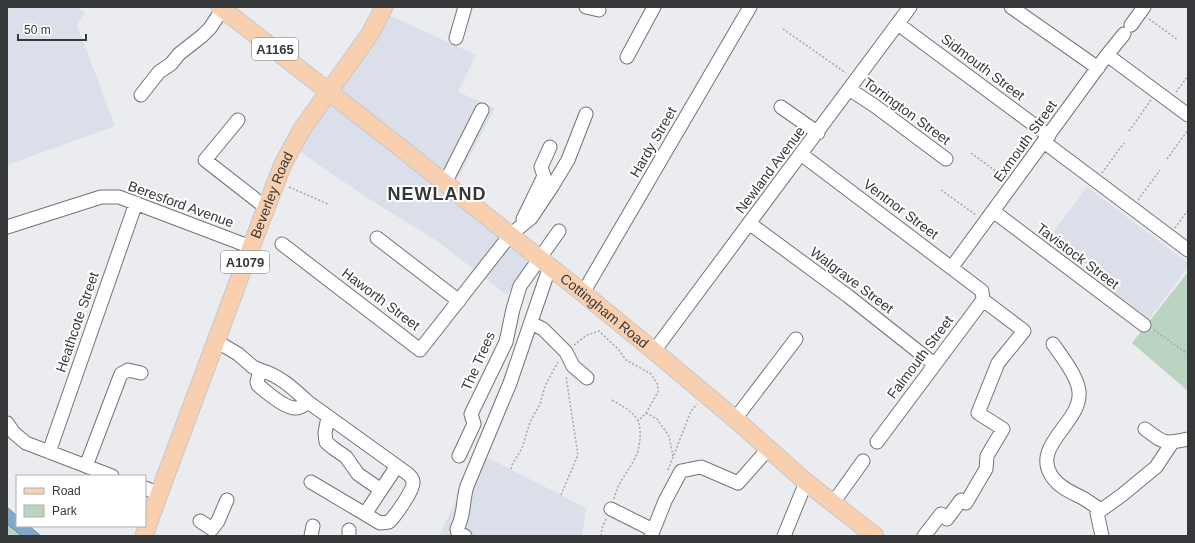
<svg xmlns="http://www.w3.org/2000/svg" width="1195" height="543" font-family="Helvetica,sans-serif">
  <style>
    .built { fill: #dadfe9 }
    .green { fill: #bbd4c1 }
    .water { fill: #82aac8; stroke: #6b889d }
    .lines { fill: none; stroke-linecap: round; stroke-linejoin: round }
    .minor-casing { stroke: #737477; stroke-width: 15 }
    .major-casing { stroke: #c7c7c7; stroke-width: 19 }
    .path { stroke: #a5a7a9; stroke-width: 1.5; stroke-dasharray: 2 2; stroke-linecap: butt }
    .minor { stroke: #fff; stroke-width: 13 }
    .major { stroke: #f9d0af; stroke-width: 17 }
    .labels { text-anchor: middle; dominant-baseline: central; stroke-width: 4; stroke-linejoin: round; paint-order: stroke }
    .shield { fill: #fff; stroke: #727374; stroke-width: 1 }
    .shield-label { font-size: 13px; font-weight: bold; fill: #363738 }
    .street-label { font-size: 14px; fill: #363738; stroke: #fff }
    .district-label { font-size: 18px; font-weight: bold; letter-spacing: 1px; fill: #363738; stroke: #fff }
  </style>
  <rect width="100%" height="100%" fill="#eaecef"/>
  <path class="built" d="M 7,7 L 77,7 L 85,13 L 77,25 L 115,126 L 7,165 Z
    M 378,10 L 476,55 L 458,92 L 495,108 L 461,173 L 448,193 L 531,262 L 507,295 L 437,241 L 366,197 L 287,143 Z
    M 1087,187 L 1188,263 L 1188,267 L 1149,319 L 1046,242 Z
    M 479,453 L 586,508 L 582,536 L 439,536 Z"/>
  <path class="green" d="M 1188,272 L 1188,391 L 1132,343 Z
    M 7,524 L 22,536 L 8,536 Z"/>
  <path class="water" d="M 7,507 L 17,516 L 17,526 L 29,526 L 41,536 L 22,536 L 7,524 Z"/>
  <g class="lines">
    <defs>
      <path id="minor" d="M 586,7 L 599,10
        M 1011,7 L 1098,68
        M 898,24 L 1049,136
        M 1131,25 L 1144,7
        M 456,38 L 465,7
        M 1107,55 L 1188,115
        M 627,57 L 654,7
        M 849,89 L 875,106 L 946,159
        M 141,95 L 159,72 L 171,64 L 179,54 L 202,36 L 210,28 L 224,7
        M 781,107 L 818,133
        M 238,120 L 205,160 L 260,203 L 267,206
        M 1044,142 L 1188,250
        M 801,154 L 982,291 L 983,300 L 877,442
        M 445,183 L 482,110
        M 993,211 L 1144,325
        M 523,219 L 544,176 L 541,167 L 550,147
        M 749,223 L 848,296 L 934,364
        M 7,227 L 101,197 L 119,197 L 251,247
        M 377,238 L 459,301
        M 282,244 L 420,350 L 510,235 L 531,218 L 553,185 L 568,160 L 586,114
        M 952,267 L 1107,55 L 1124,34
        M 583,293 L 750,7
        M 531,323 L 543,329 L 566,352 L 573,366 L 587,378
        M 216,341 L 238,354 L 253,367 L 260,370 L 257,382 L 258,385 C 266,392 286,409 296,408 C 301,408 304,405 308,402 C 294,389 279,375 260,370
        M 1053,344 C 1062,357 1078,377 1079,392 C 1082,423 1029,446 1053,478 C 1061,489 1074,493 1086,500 C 1091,503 1096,507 1101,510
        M 654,351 L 910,7
        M 308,402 L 408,474 C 411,477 413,479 413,482 C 414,490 395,516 389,522 L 380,523 L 365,514 L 381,490 L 358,474 L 346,457 L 333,448 L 326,442 L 325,433 L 328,417
        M 735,419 L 796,339
        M 7,423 L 14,433 L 26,443 L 112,476
        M 1145,429 C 1165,444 1164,444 1188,439
        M 49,452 L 136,203
        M 459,456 L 474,424 L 471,414 L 506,342 L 513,309 L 520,286 L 559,231
        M 86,466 L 121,374 L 128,370 L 141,373
        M 311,482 L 365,514
        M 145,488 L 159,494
        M 381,490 L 397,466
        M 833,503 L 863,461
        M 611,509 L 653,530
        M 200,521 L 212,529 L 218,521 L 227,500
        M 349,530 L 349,536
        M 311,536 L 313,526
        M 465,536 L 458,533 L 457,529 C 465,514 462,502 467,486 L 510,383 L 550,266
        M 651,536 L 665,501 L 681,471 L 701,467 L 738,483 L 769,448
        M 784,536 L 806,482
        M 924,536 L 941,514 L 947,519 L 961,500 L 966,503 L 986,469 L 987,456 L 1003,429 L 978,413 L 998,363 L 1024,331 L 983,300
        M 1102,536 L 1097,513 L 1122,495 L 1156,467 L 1172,443"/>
      <g id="major">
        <path id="s1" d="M 220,7 L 392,141 L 583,293 L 654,351 L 735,419 L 806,482 L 875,536"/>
        <path id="s2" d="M 144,536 L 159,494 L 251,247 L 283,164 L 302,129 L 370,34 L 384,7"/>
      </g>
    </defs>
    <use href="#minor" class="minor-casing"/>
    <use href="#major" class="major-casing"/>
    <path class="path" d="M 1149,19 L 1178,40
      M 783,29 L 846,73
      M 1176,92 L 1188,76
      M 1129,131 L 1151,100
      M 971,153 L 1004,177
      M 1167,159 L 1188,130
      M 1102,173 L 1124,143
      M 289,187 L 328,204
      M 941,190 L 976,215
      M 1138,200 L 1160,170
      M 1175,228 L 1188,210
      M 1154,330 L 1188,354
      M 574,345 L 587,335 L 599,331 L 618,349 L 626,360 L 651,374 L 658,385 L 658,392 L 646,413 L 638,421
      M 612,400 C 630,411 642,415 640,439 C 639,446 638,454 634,460 C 626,475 618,482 614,499
      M 646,413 L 657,419 L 669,436 L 673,456
      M 511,469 L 512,465 L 522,448 L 530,422 L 540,404 L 545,386 L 558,362
      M 668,470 L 691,411 L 697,404
      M 561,495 L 578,455 L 566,376
      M 601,536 L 602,528 L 606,519"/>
    <use href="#minor" class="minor"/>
    <use href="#major" class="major"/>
  </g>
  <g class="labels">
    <g class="shield">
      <rect x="252" y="38" width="46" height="22" rx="3"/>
      <rect x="221" y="251" width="48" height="22" rx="3"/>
    </g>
    <g class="shield-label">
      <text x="275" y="49">A1165</text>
      <text x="245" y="262">A1079</text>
    </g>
    <g class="street-label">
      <text transform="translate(983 67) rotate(37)">Sidmouth Street</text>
      <text transform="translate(907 111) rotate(36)">Torrington Street</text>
      <text transform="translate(1025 141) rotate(-54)">Exmouth Street</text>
      <text transform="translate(653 142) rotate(-60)">Hardy Street</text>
      <text transform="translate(770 170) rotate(-53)">Newland Avenue</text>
      <text stroke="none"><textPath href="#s2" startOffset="364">Beverley Road</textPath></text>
      <text transform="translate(181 204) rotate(20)">Beresford Avenue</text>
      <text transform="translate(901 209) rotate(37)">Ventnor Street</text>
      <text transform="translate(1078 256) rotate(37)">Tavistock Street</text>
      <text transform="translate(852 280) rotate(37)">Walgrave Street</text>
      <text transform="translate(381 299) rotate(37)">Haworth Street</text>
      <text stroke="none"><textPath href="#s1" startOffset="490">Cottingham Road</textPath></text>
      <text transform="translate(77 322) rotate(-71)">Heathcote Street</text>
      <text transform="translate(920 357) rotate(-53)">Falmouth Street</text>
      <text transform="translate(478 361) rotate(-66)">The Trees</text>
    </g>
    <g class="district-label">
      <text x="437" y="194">NEWLAND</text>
    </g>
  </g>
  <rect width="1195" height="543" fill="none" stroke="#363738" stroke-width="16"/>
  <rect x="16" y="475" width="130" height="52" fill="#ffffff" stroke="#afafaf"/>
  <rect x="24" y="488" width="20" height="6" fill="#f9d0af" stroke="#afafaf"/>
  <text x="52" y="495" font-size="12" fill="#363738">Road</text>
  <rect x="24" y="505" width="20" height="12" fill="#bbd4c1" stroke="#afafaf"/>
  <text x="52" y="515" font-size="12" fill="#363738">Park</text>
  <path d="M18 34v6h68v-6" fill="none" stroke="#363738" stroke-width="2"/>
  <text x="24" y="34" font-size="12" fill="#363738" stroke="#ffffff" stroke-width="3" paint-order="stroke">50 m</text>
</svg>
